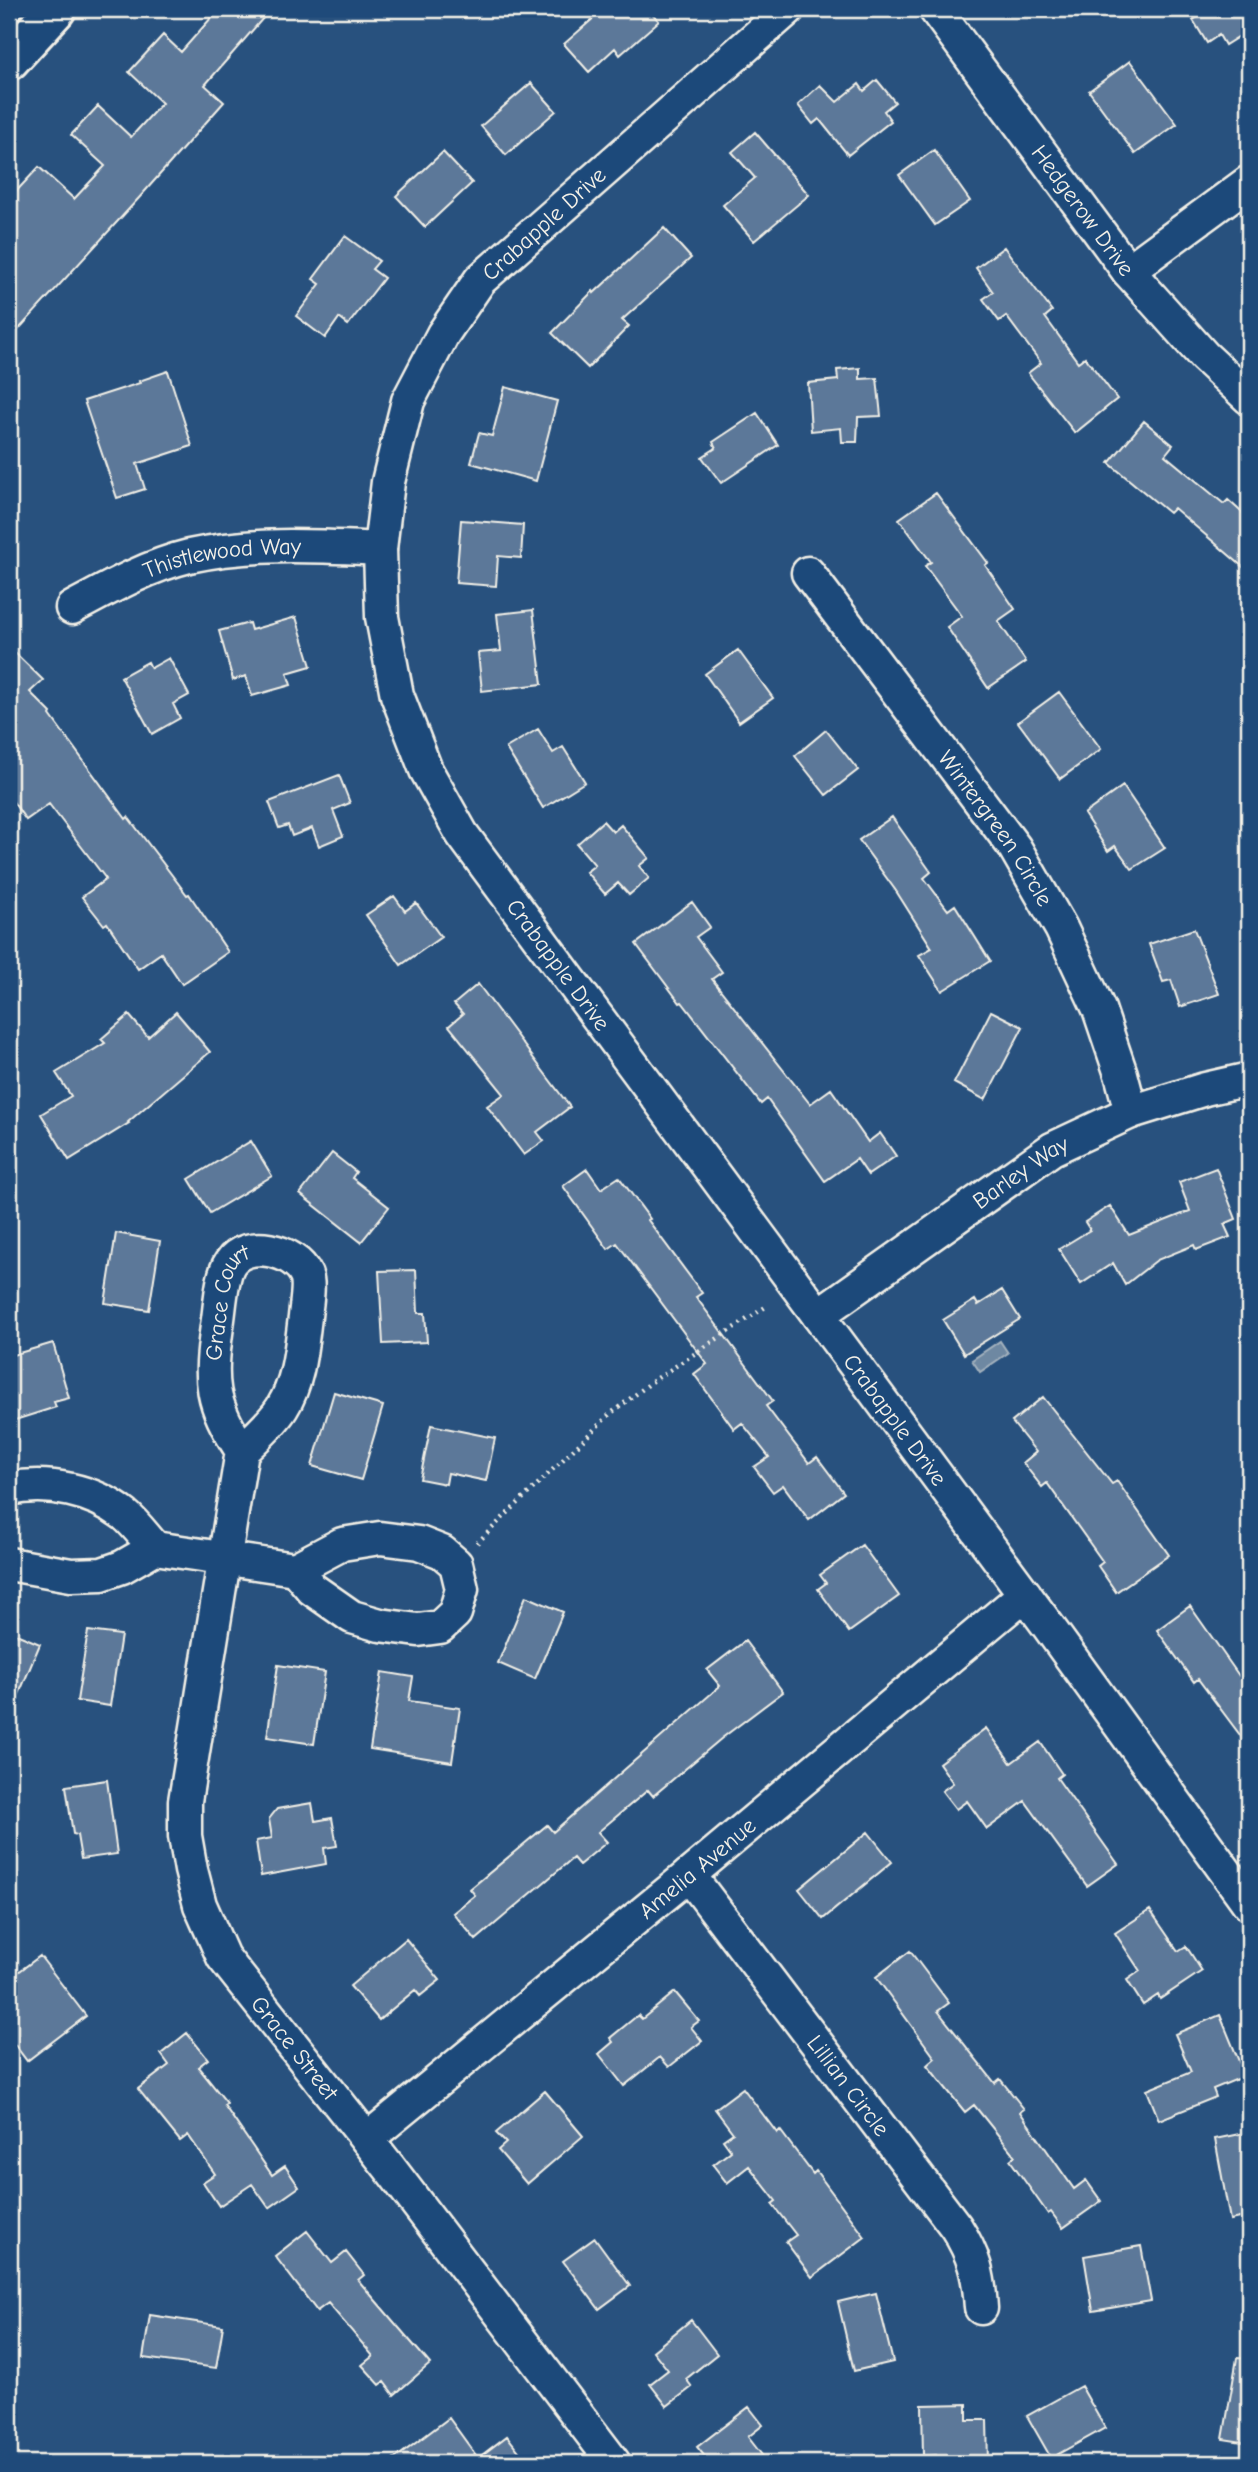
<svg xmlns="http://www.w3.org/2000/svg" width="1258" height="2472" font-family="'Comic Neue',sans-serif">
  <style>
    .water { fill: #6e88a2; stroke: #a4b2be; stroke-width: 2 }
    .building { fill: #5b7899; stroke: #f4f1e8; stroke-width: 2 }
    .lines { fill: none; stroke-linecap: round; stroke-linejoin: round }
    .minor-casing { stroke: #f4f1e8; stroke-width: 37 }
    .major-casing { stroke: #f4f1e8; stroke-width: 44 }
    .path { stroke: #f4f1e8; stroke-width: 4.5; stroke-dasharray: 2 5; stroke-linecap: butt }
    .minor { stroke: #1f4a7a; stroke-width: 32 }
    .major { stroke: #1f4a7a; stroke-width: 38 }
    .labels { text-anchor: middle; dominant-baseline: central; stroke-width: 5; stroke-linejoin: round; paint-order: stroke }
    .street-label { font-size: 23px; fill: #f4f1e8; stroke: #1f4a7a }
  </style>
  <rect width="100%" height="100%" fill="#28517e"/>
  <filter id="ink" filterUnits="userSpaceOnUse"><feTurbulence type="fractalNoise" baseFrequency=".0143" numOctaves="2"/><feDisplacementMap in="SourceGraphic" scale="14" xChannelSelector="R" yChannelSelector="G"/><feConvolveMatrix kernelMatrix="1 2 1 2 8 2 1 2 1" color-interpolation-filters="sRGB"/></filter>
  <g filter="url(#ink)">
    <path class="water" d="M 1000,1341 L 1008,1353 L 980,1372 L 972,1360 Z"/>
    <path class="building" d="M 219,9 L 271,9 L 205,85 L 224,102 L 139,198 L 9,340 L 9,199 L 39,167 L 74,199 L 105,166 L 71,135 L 98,106 L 131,137 L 162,103 L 129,72 L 163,35 L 181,52 Z
      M 604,9 L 648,9 L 659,21 L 620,55 L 615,48 L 589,72 L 564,44 Z
      M 1211,9 L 1249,9 L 1249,30 L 1225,45 L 1219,35 L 1207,43 L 1193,20 Z
      M 1130,61 L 1177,124 L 1135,154 L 1089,91 Z
      M 877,80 L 895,102 L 884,111 L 891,121 L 848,155 L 819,119 L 813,124 L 798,105 L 820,85 L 837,102 L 859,84 L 864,91 Z
      M 531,83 L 556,111 L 506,155 L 481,126 Z
      M 755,132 L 809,195 L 754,241 L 723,205 L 755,178 L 732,152 Z
      M 934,150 L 970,201 L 935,225 L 899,175 Z
      M 443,152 L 472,183 L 425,227 L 396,196 Z
      M 664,228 L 691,258 L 622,320 L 629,326 L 588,368 L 552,333 L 593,291 L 594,293 Z
      M 345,236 L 379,261 L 372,269 L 384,278 L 348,325 L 339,318 L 325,338 L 296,316 L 320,284 L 313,279 Z
      M 1004,247 L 1052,311 L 1045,317 L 1078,362 L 1085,357 L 1117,399 L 1075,433 L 1028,373 L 1041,363 L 1006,316 L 999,321 L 983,299 L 993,292 L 976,268 Z
      M 860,368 L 860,379 L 877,378 L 881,416 L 858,417 L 857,442 L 842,442 L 841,428 L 811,431 L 808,383 L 838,380 L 837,370 Z
      M 168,371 L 192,446 L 137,464 L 145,489 L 117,498 L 84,401 L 140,383 L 139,381 Z
      M 505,387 L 557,401 L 536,481 L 471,463 L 479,433 L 492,436 Z
      M 757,413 L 778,445 L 721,483 L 702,457 L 716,448 L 713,442 Z
      M 1144,421 L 1173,445 L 1165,455 L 1224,504 L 1228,500 L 1249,519 L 1249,572 L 1174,508 L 1169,513 L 1109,463 Z
      M 936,493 L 988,563 L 985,565 L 1015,609 L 998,621 L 1026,662 L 988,688 L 947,627 L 962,616 L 925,566 L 931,562 L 899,519 Z
      M 461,520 L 523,525 L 521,558 L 498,556 L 496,586 L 456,583 Z
      M 533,610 L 542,684 L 482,691 L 478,653 L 501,651 L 497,614 Z
      M 296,617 L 311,666 L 287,673 L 291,685 L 252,696 L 246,676 L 233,680 L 219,631 L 249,623 L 251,630 Z
      M 9,647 L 43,680 L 30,692 L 51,713 L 50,715 L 126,819 L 128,817 L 187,895 L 189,894 L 228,952 L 182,984 L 161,953 L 138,969 L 107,923 L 104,925 L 82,897 L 106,879 L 49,804 L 26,820 L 9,796 Z
      M 738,650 L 773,698 L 739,722 L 705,674 Z
      M 169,658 L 189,695 L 173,704 L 180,718 L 152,734 L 121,677 L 148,662 L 151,668 Z
      M 1059,692 L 1101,749 L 1060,779 L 1018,722 Z
      M 538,729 L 553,753 L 563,747 L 585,782 L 543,808 L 506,748 Z
      M 826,730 L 858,770 L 826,795 L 795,756 Z
      M 339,775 L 350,803 L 333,810 L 343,836 L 319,846 L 312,828 L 292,836 L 288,825 L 279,828 L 269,802 Z
      M 1123,786 L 1165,848 L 1132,869 L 1115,846 L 1108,851 L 1084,814 Z
      M 892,817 L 931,872 L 924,878 L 948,910 L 955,905 L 990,961 L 942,991 L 919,955 L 932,948 L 896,891 L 859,840 Z
      M 603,821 L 613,832 L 621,825 L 649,858 L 639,866 L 649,878 L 629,895 L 618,883 L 605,894 L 586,872 L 595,865 L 577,844 Z
      M 394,896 L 405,911 L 416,903 L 441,937 L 401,965 L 366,915 Z
      M 692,902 L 710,927 L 696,937 L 722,972 L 712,979 L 810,1104 L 831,1089 L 868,1142 L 880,1133 L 896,1156 L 868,1175 L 857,1159 L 825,1181 L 767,1099 L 761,1104 L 682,1002 L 680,1003 L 636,944 Z
      M 1194,929 L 1219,994 L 1180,1007 L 1171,980 L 1163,982 L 1149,944 Z
      M 478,984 L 570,1107 L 537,1132 L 544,1141 L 524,1155 L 487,1106 L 504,1094 L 449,1026 L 463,1014 L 454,1004 Z
      M 991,1011 L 1023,1027 L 985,1100 L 954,1083 Z
      M 176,1012 L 210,1052 L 128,1122 L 129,1123 L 69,1160 L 41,1114 L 71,1096 L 56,1073 L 105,1043 L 101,1039 L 129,1015 L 148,1037 Z
      M 251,1141 L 272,1176 L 210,1213 L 189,1179 Z
      M 332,1153 L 356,1172 L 352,1178 L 389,1207 L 361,1242 L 300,1194 Z
      M 1216,1168 L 1236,1219 L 1224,1224 L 1230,1237 L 1196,1250 L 1194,1245 L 1157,1260 L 1125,1285 L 1113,1263 L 1081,1284 L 1059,1249 L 1090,1230 L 1085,1222 L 1110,1206 L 1129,1235 L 1190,1211 L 1179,1182 Z
      M 587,1169 L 601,1189 L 619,1177 L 650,1219 L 648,1220 L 702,1293 L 696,1297 L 773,1401 L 766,1406 L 809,1463 L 817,1457 L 844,1493 L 809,1520 L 783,1485 L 773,1492 L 754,1467 L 769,1457 L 742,1423 L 734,1429 L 694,1374 L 707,1364 L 617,1243 L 608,1249 L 563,1186 Z
      M 116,1233 L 160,1241 L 149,1310 L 105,1303 Z
      M 416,1270 L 418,1313 L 425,1313 L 427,1342 L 383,1344 L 379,1271 Z
      M 1002,1290 L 1020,1319 L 964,1354 L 943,1320 L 975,1300 L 978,1305 Z
      M 53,1343 L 69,1398 L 54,1402 L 56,1407 L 9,1422 L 9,1356 Z
      M 334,1392 L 383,1406 L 361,1480 L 312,1466 Z
      M 1043,1397 L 1112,1484 L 1117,1481 L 1169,1555 L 1116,1592 L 1098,1566 L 1103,1562 L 1047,1483 L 1042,1487 L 1023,1463 L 1036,1452 L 1012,1422 Z
      M 431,1425 L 495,1438 L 486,1481 L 448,1473 L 446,1484 L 420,1479 Z
      M 862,1545 L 899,1596 L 849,1632 L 818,1589 L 826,1583 L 820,1575 Z
      M 526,1596 L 563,1612 L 535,1679 L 498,1663 Z
      M 1190,1606 L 1249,1690 L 1249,1747 L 1198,1679 L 1194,1682 L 1157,1630 Z
      M 9,1631 L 40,1644 L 9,1718 Z
      M 88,1631 L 121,1635 L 110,1706 L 77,1701 Z
      M 745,1641 L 783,1692 L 722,1738 L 653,1796 L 648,1790 L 598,1832 L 607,1842 L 579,1865 L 573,1858 L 476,1940 L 453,1913 L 475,1895 L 470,1889 L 547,1825 L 553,1832 L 720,1686 L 707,1670 Z
      M 278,1665 L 325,1672 L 314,1744 L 267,1737 Z
      M 382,1672 L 413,1677 L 409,1701 L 460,1708 L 452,1762 L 370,1749 Z
      M 986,1728 L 1011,1763 L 1040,1742 L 1062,1774 L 1057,1778 L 1118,1864 L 1087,1886 L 1025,1801 L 987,1829 L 967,1801 L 956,1809 L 942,1791 L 953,1783 L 939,1763 Z
      M 107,1780 L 117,1854 L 81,1859 L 77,1835 L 73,1834 L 66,1786 Z
      M 312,1803 L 315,1821 L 332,1818 L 337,1846 L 324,1848 L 326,1864 L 261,1876 L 256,1841 L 272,1838 L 269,1819 L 277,1809 Z
      M 868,1832 L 892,1862 L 823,1919 L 799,1889 Z
      M 1150,1910 L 1178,1951 L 1186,1946 L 1202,1971 L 1160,1999 L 1158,1995 L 1143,2005 L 1127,1980 L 1140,1971 L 1115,1933 Z
      M 406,1939 L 440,1980 L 420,1996 L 415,1990 L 379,2020 L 350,1986 Z
      M 910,1951 L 949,2003 L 938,2011 L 995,2083 L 1000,2079 L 1024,2109 L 1020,2112 L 1074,2189 L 1086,2180 L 1101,2201 L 1063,2228 L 1051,2212 L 1048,2214 L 1010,2160 L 1015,2156 L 974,2105 L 965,2112 L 927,2065 L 935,2058 L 876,1977 Z
      M 40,1956 L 86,2016 L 27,2061 L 9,2037 L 9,1979 Z
      M 675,1992 L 699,2021 L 691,2027 L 702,2041 L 669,2067 L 660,2057 L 624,2086 L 599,2054 L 613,2042 L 610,2038 L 638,2015 L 642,2019 Z
      M 1220,2015 L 1245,2076 L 1213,2089 L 1216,2097 L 1159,2120 L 1147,2090 L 1191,2072 L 1175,2034 Z
      M 187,2033 L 208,2059 L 198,2067 L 227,2103 L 224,2105 L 272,2175 L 285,2166 L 299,2187 L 269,2208 L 252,2184 L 219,2206 L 203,2182 L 215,2174 L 188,2135 L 180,2141 L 138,2089 L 169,2065 L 161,2054 Z
      M 743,2088 L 777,2133 L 780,2130 L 813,2174 L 816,2171 L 865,2237 L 812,2277 L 786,2242 L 796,2235 L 772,2204 L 776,2201 L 749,2166 L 727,2183 L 713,2165 L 731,2151 L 723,2140 L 733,2133 L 715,2109 Z
      M 545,2091 L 583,2136 L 527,2184 L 498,2150 L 506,2143 L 496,2133 Z
      M 1249,2132 L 1249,2216 L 1230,2220 L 1215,2139 Z
      M 307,2231 L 332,2263 L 346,2252 L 364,2275 L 358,2280 L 430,2364 L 394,2395 L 384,2382 L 380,2385 L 362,2365 L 373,2356 L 328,2303 L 317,2311 L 275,2256 Z
      M 595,2238 L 630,2286 L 599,2309 L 563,2261 Z
      M 1141,2246 L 1151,2301 L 1093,2311 L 1084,2256 Z
      M 876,2293 L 893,2362 L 854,2371 L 838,2302 Z
      M 150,2315 L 223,2326 L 216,2368 L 143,2358 Z
      M 691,2320 L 717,2354 L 686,2379 L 692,2387 L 667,2406 L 650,2384 L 668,2370 L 653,2351 Z
      M 1237,2358 L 1249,2359 L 1249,2443 L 1223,2439 Z
      M 1081,2386 L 1105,2428 L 1051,2458 L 1027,2416 Z
      M 967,2404 L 967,2420 L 987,2420 L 988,2463 L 936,2463 L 936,2455 L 923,2456 L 922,2405 Z
      M 749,2407 L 763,2425 L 748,2437 L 768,2463 L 710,2463 L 697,2447 Z
      M 449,2418 L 478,2458 L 507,2436 L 528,2463 L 389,2463 Z"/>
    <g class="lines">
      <defs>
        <g id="minor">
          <path id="s1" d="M 788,9 L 480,280 L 443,334 L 408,401 L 388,482 L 380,549 L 382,617 L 397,695 L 426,770 L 462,834 L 1046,1623 L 1249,1904"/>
          <path id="s2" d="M 935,9 L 1128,271 L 1204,356 L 1249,398"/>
          <path d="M 1128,271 L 1249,182"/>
          <path id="s3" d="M 808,573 L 1015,848 L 1061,928 L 1099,1009 L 1121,1074 L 1131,1112"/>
          <path id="s4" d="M 72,608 C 109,588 148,566 189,556 C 252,542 316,546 380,549"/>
          <path id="s5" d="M 818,1315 L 1052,1149 L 1131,1112 L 1205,1089 L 1249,1079"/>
          <path id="s6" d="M 242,1451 C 210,1402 209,1383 217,1326 C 220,1310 221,1276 230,1263 C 245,1239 295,1249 306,1275 C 310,1285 306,1305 305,1317 C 301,1348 299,1381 282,1408 C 272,1424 255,1438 242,1451 L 185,1801 L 185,1836 L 191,1870 L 200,1905 L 223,1957 L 389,2167 L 614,2463"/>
          <path d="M 9,1489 C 48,1481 93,1490 125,1515 C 136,1524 145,1537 155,1548"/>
          <path d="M 9,1564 L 71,1575 L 102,1574 L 122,1567 L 155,1548 L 295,1569 L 342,1544 L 380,1538 L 419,1543 L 442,1552 L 456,1564 L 462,1589 L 455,1613 L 440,1627 L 418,1630 L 380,1625 L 352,1617 L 312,1589 L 295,1569"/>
          <path id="s7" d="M 689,1875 L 956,2227 C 974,2255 979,2275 981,2308"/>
          <path id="s8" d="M 367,2139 L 689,1875 L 1025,1594"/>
        </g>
        <path id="major" d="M 9,60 L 56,9"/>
      </defs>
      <use href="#minor" class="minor-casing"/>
      <use href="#major" class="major-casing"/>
      <path class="path" d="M 477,1543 L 610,1414 L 653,1381 L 767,1306"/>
      <use href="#minor" class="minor"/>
      <use href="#major" class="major"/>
    </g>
  </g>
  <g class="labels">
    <g class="street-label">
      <text stroke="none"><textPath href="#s2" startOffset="250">Hedgerow Drive</textPath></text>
      <text transform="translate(544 224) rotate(-42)">Crabapple Drive</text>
      <text stroke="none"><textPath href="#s4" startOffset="161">Thistlewood Way</textPath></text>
      <text stroke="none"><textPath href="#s3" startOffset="317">Wintergreen Circle</textPath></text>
      <text stroke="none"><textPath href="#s1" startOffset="1166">Crabapple Drive</textPath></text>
      <text stroke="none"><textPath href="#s5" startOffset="248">Barley Way</textPath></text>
      <text stroke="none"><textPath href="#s6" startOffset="158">Grace Court</textPath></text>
      <text stroke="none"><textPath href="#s1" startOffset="1732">Crabapple Drive</textPath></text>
      <text stroke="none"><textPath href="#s8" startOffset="427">Amelia Avenue</textPath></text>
      <text stroke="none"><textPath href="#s6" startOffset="1115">Grace Street</textPath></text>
      <text stroke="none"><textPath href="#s7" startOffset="264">Lillian Circle</textPath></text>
    </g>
  </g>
  <rect width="1258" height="2472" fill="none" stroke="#1f4a7a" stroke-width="35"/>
  <rect x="18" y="18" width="1223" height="2437" fill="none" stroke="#f4f1e8" stroke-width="2.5" filter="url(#ink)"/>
</svg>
